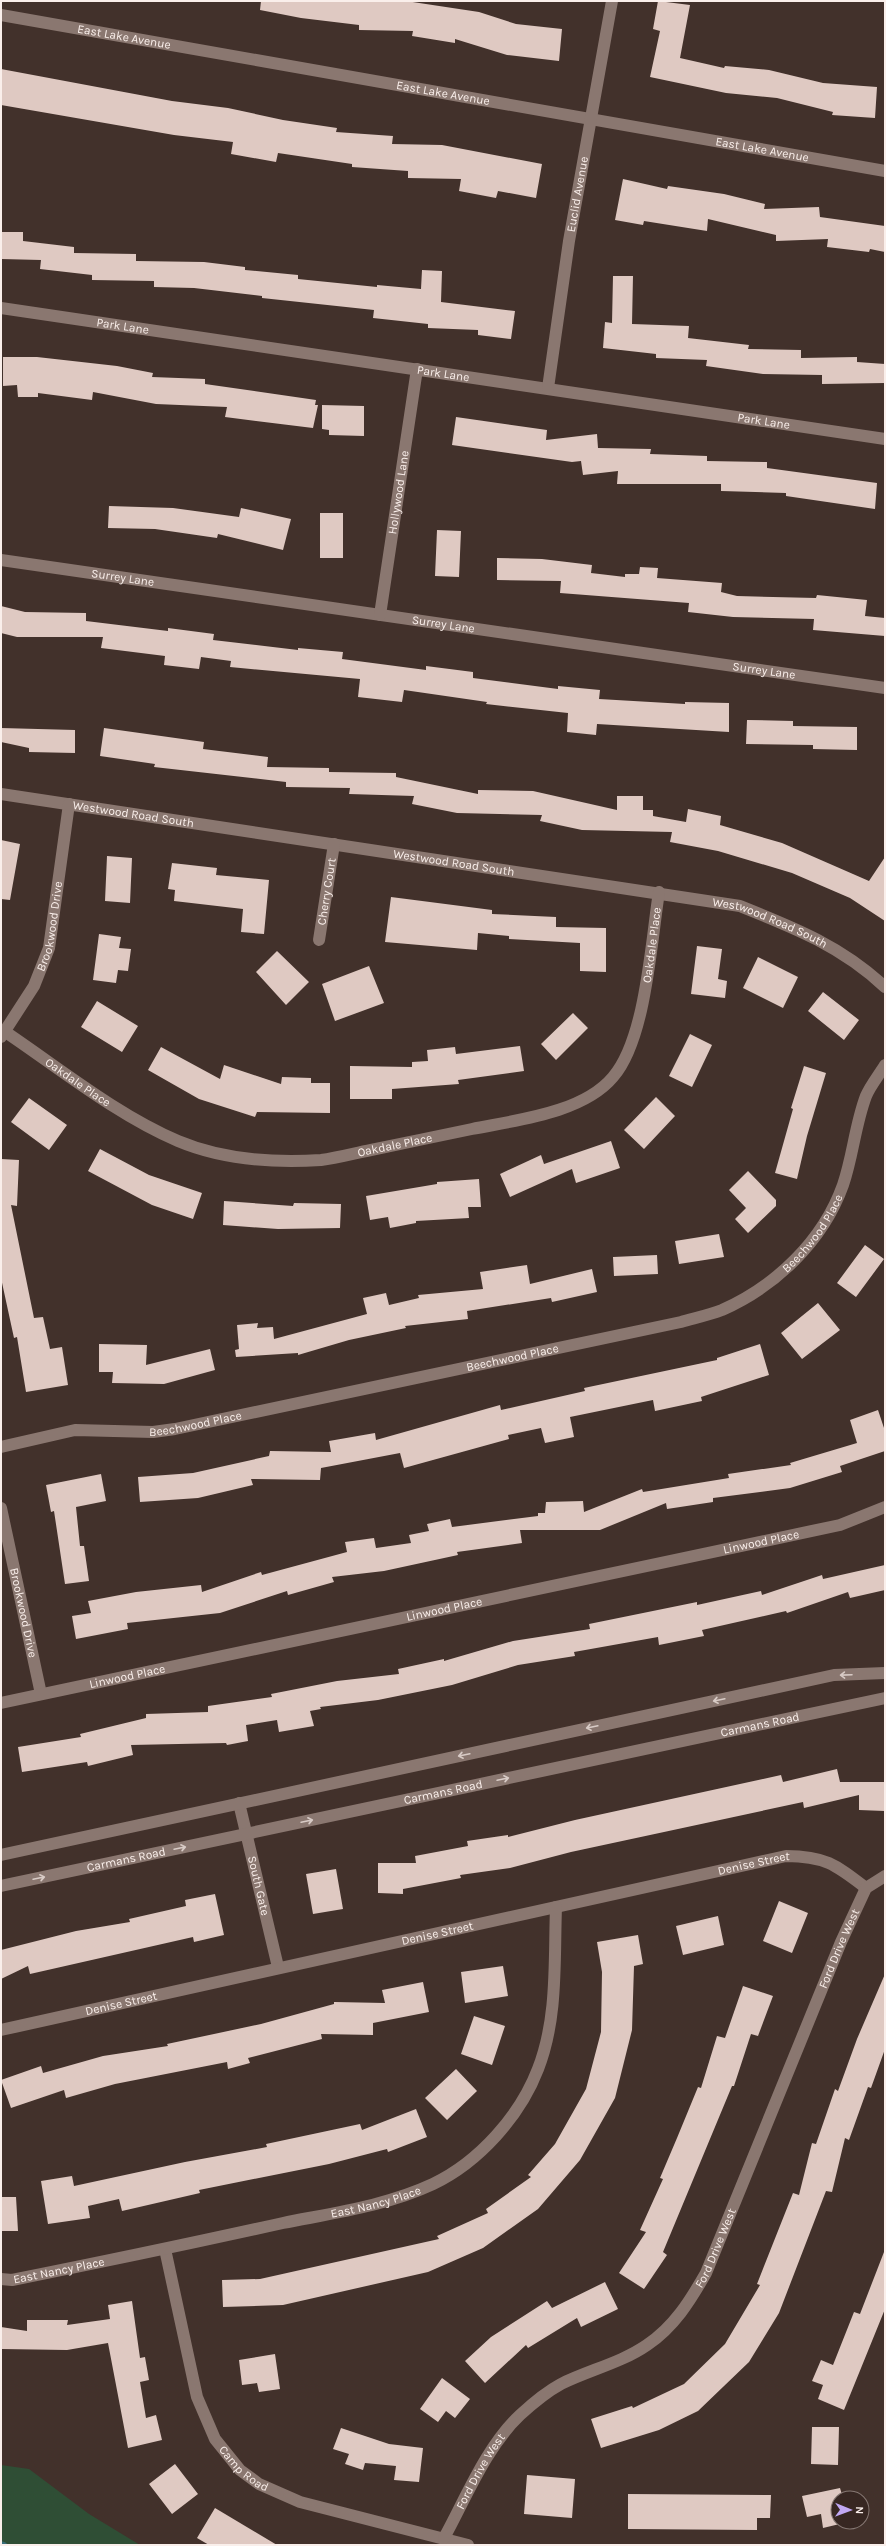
<svg xmlns="http://www.w3.org/2000/svg" width="886" height="2546" font-family="Karla,sans-serif">
  <style>
    .green { fill: #2f4e35 }
    .lines { fill: none; stroke-linecap: round; stroke-linejoin: round }
    .stream { stroke: #376d77; stroke-width: 6 }
    .building { fill: #dfc9c2 }
    .minor { stroke: #8a7770; stroke-width: 12 }
    .tertiary { stroke: #8a7770; stroke-width: 12 }
    .oneway { stroke: #d8cbc6 }
    .labels { text-anchor: middle; dominant-baseline: central; stroke-width: 4; stroke-linejoin: round; paint-order: stroke }
    .street-label { font-size: 12px; fill: #faefeb; stroke: #372722 }
  </style>
  <rect width="100%" height="100%" fill="#42312b"/>
  <path class="green" d="M 1,2465 L 29,2469 L 89,2514 L 140,2545 L 1,2545 Z"/>
  <g class="lines">
    <path class="stream" d="M 1,2544 L 4,2545"/>
  </g>
  <path class="building" d="M 261,1 L 406,1 L 479,12 L 516,24 L 562,29 L 559,61 L 507,55 L 455,39 L 455,43 L 412,36 L 413,31 L 359,30 L 359,25 L 301,18 L 260,10 Z
    M 658,1 L 690,5 L 680,58 L 724,68 L 725,66 L 769,70 L 823,83 L 877,87 L 875,118 L 832,115 L 833,112 L 777,98 L 726,93 L 650,77 L 660,31 L 653,29 Z
    M 1,69 L 172,101 L 228,108 L 283,120 L 337,128 L 336,132 L 393,136 L 392,144 L 442,145 L 542,164 L 536,198 L 498,191 L 496,198 L 459,191 L 461,179 L 408,178 L 408,171 L 352,167 L 352,164 L 278,153 L 276,162 L 231,154 L 233,142 L 174,135 L 1,105 Z
    M 623,179 L 667,189 L 668,186 L 724,194 L 765,204 L 764,209 L 819,207 L 820,217 L 885,226 L 885,252 L 870,249 L 869,252 L 827,247 L 828,239 L 776,241 L 776,235 L 708,219 L 707,231 L 644,221 L 643,225 L 615,220 Z
    M 1,232 L 23,232 L 23,241 L 74,247 L 74,253 L 136,254 L 136,261 L 204,262 L 245,267 L 245,270 L 298,275 L 298,279 L 377,287 L 377,285 L 421,289 L 422,270 L 442,271 L 441,302 L 515,311 L 511,339 L 478,335 L 478,330 L 428,328 L 428,324 L 373,318 L 374,310 L 262,298 L 262,296 L 194,288 L 154,287 L 154,281 L 92,280 L 92,275 L 40,269 L 41,260 L 1,259 Z
    M 613,276 L 633,276 L 632,324 L 689,326 L 688,338 L 749,345 L 748,349 L 801,350 L 801,358 L 857,357 L 857,362 L 885,364 L 885,383 L 822,384 L 822,375 L 763,374 L 706,366 L 707,360 L 656,358 L 656,354 L 603,348 L 605,322 L 612,323 Z
    M 3,357 L 37,357 L 117,366 L 153,373 L 152,377 L 205,379 L 205,384 L 316,400 L 315,405 L 318,405 L 313,428 L 225,417 L 227,407 L 156,404 L 93,392 L 92,400 L 38,393 L 38,397 L 18,397 L 17,385 L 3,386 Z
    M 322,405 L 364,406 L 364,436 L 329,435 L 329,430 L 322,429 Z
    M 456,417 L 547,430 L 546,440 L 597,434 L 598,448 L 651,449 L 650,454 L 707,456 L 707,461 L 767,462 L 767,468 L 877,483 L 875,509 L 786,496 L 786,493 L 721,491 L 721,484 L 617,484 L 618,471 L 583,475 L 581,461 L 572,462 L 452,445 Z
    M 109,506 L 173,508 L 239,517 L 241,508 L 291,519 L 283,550 L 218,534 L 217,538 L 155,529 L 108,528 Z
    M 320,513 L 343,513 L 343,558 L 320,558 Z
    M 437,530 L 461,531 L 459,577 L 435,576 Z
    M 497,558 L 542,559 L 592,565 L 591,573 L 625,577 L 625,574 L 639,574 L 640,567 L 658,568 L 657,578 L 722,583 L 721,592 L 737,596 L 816,598 L 817,595 L 867,600 L 865,616 L 885,618 L 885,636 L 813,630 L 814,619 L 733,617 L 688,612 L 689,603 L 560,593 L 561,581 L 497,580 Z
    M 1,606 L 25,612 L 86,613 L 86,621 L 168,631 L 168,628 L 214,634 L 213,640 L 298,650 L 298,648 L 343,652 L 342,659 L 426,670 L 426,666 L 473,672 L 473,678 L 558,689 L 558,686 L 600,690 L 599,699 L 685,704 L 685,702 L 729,703 L 729,732 L 597,724 L 596,735 L 567,732 L 568,713 L 486,704 L 487,702 L 404,690 L 402,702 L 358,697 L 360,679 L 230,667 L 231,661 L 201,657 L 199,669 L 164,665 L 165,656 L 101,648 L 103,637 L 17,637 L 1,633 Z
    M 747,720 L 793,721 L 793,726 L 857,727 L 857,750 L 813,749 L 813,745 L 746,744 Z
    M 1,728 L 75,730 L 75,753 L 29,752 L 29,748 L 1,742 Z
    M 104,728 L 204,742 L 203,749 L 268,757 L 267,767 L 329,768 L 329,772 L 396,773 L 396,777 L 478,794 L 478,790 L 533,791 L 617,810 L 617,796 L 643,796 L 643,810 L 653,810 L 653,816 L 686,822 L 688,809 L 721,816 L 720,825 L 782,843 L 869,881 L 885,857 L 885,921 L 850,898 L 792,873 L 718,851 L 670,842 L 672,832 L 582,830 L 540,821 L 542,815 L 457,813 L 412,804 L 414,796 L 349,794 L 350,788 L 286,787 L 286,782 L 154,767 L 155,764 L 100,756 Z
    M 1,840 L 20,844 L 10,900 L 1,899 Z
    M 107,856 L 132,858 L 130,903 L 105,901 Z
    M 172,863 L 217,868 L 216,875 L 269,880 L 264,934 L 241,932 L 243,909 L 174,901 L 175,890 L 168,889 Z
    M 391,897 L 492,910 L 492,914 L 556,917 L 556,927 L 606,928 L 606,972 L 580,971 L 580,943 L 509,939 L 509,936 L 478,933 L 477,950 L 385,942 Z
    M 99,934 L 121,937 L 119,948 L 131,949 L 128,971 L 118,970 L 116,983 L 93,980 Z
    M 697,946 L 722,949 L 718,979 L 727,981 L 725,998 L 691,994 Z
    M 277,951 L 309,982 L 286,1005 L 256,972 Z
    M 758,957 L 798,977 L 783,1008 L 743,988 Z
    M 369,966 L 384,1003 L 335,1021 L 322,984 Z
    M 823,992 L 859,1020 L 844,1040 L 808,1011 Z
    M 97,1001 L 138,1026 L 122,1052 L 81,1027 Z
    M 573,1013 L 588,1028 L 556,1060 L 541,1044 Z
    M 690,1034 L 712,1045 L 692,1087 L 669,1076 Z
    M 520,1046 L 524,1071 L 458,1080 L 459,1084 L 392,1089 L 392,1099 L 350,1099 L 350,1066 L 412,1067 L 412,1062 L 428,1061 L 427,1050 L 455,1047 L 456,1054 Z
    M 161,1047 L 220,1079 L 224,1065 L 281,1084 L 282,1077 L 311,1078 L 311,1083 L 330,1083 L 330,1113 L 257,1112 L 255,1117 L 199,1099 L 148,1070 Z
    M 804,1066 L 826,1073 L 807,1136 L 797,1179 L 775,1173 L 793,1109 L 791,1108 Z
    M 656,1097 L 675,1116 L 644,1149 L 624,1130 Z
    M 29,1098 L 67,1125 L 49,1150 L 11,1122 Z
    M 611,1141 L 620,1168 L 576,1183 L 572,1169 L 510,1197 L 500,1174 L 541,1155 L 544,1164 Z
    M 100,1149 L 149,1175 L 202,1193 L 193,1219 L 152,1205 L 88,1171 Z
    M 1,1159 L 19,1160 L 17,1206 L 11,1205 L 34,1318 L 43,1317 L 50,1349 L 62,1347 L 68,1385 L 26,1392 L 17,1337 L 14,1338 L 1,1278 Z
    M 748,1171 L 776,1200 L 776,1206 L 748,1233 L 735,1219 L 746,1208 L 729,1190 Z
    M 479,1179 L 481,1207 L 468,1207 L 469,1218 L 416,1221 L 416,1223 L 390,1228 L 388,1217 L 370,1220 L 366,1196 L 437,1184 L 437,1182 Z
    M 224,1201 L 293,1206 L 294,1203 L 341,1204 L 340,1228 L 278,1229 L 223,1225 Z
    M 719,1234 L 724,1257 L 679,1264 L 675,1241 Z
    M 865,1245 L 884,1259 L 856,1297 L 837,1283 Z
    M 657,1255 L 658,1274 L 614,1276 L 613,1257 Z
    M 527,1265 L 530,1284 L 592,1269 L 597,1292 L 552,1302 L 551,1298 L 467,1311 L 468,1319 L 405,1326 L 406,1328 L 349,1340 L 298,1355 L 298,1353 L 236,1357 L 235,1350 L 239,1349 L 237,1325 L 258,1323 L 257,1328 L 273,1327 L 274,1339 L 367,1314 L 363,1298 L 386,1293 L 389,1305 L 419,1298 L 418,1295 L 483,1289 L 480,1272 Z
    M 818,1303 L 840,1330 L 802,1359 L 781,1333 Z
    M 99,1344 L 147,1345 L 146,1365 L 210,1349 L 215,1370 L 164,1384 L 112,1383 L 113,1372 L 99,1372 Z
    M 760,1344 L 769,1375 L 701,1397 L 702,1401 L 655,1411 L 653,1400 L 570,1417 L 574,1437 L 545,1443 L 541,1428 L 508,1435 L 509,1439 L 404,1468 L 400,1453 L 321,1468 L 320,1480 L 251,1479 L 253,1485 L 198,1498 L 140,1502 L 138,1477 L 193,1473 L 269,1456 L 270,1451 L 331,1452 L 329,1441 L 375,1433 L 376,1440 L 500,1405 L 501,1410 L 585,1391 L 584,1388 L 717,1360 L 717,1358 Z
    M 878,1410 L 885,1431 L 885,1451 L 840,1466 L 842,1472 L 790,1488 L 713,1498 L 713,1502 L 667,1509 L 666,1503 L 600,1530 L 520,1530 L 522,1543 L 457,1552 L 458,1555 L 384,1571 L 332,1577 L 334,1582 L 288,1595 L 287,1591 L 220,1613 L 127,1623 L 128,1629 L 76,1639 L 72,1616 L 91,1613 L 88,1601 L 136,1592 L 201,1585 L 202,1592 L 261,1572 L 262,1575 L 347,1552 L 345,1542 L 374,1538 L 376,1548 L 411,1543 L 409,1535 L 429,1531 L 427,1524 L 450,1519 L 452,1527 L 538,1516 L 538,1513 L 545,1513 L 546,1502 L 583,1501 L 584,1512 L 642,1489 L 643,1492 L 729,1478 L 728,1474 L 791,1465 L 790,1463 L 857,1443 L 850,1420 Z
    M 101,1474 L 106,1501 L 76,1507 L 80,1546 L 84,1546 L 89,1581 L 65,1584 L 54,1511 L 51,1512 L 46,1485 Z
    M 885,1565 L 885,1590 L 850,1598 L 848,1592 L 787,1613 L 786,1611 L 702,1630 L 704,1636 L 659,1645 L 658,1637 L 574,1652 L 575,1656 L 518,1665 L 452,1685 L 378,1700 L 320,1707 L 321,1709 L 310,1711 L 314,1726 L 279,1732 L 277,1720 L 246,1725 L 248,1741 L 227,1745 L 226,1743 L 131,1745 L 133,1755 L 88,1766 L 87,1762 L 22,1772 L 18,1747 L 81,1737 L 80,1734 L 146,1718 L 146,1714 L 208,1712 L 208,1706 L 272,1697 L 271,1694 L 337,1681 L 399,1674 L 398,1669 L 444,1659 L 444,1661 L 513,1641 L 590,1629 L 589,1624 L 697,1602 L 697,1605 L 761,1591 L 762,1595 L 822,1575 L 823,1579 Z
    M 837,1769 L 840,1782 L 885,1782 L 885,1811 L 859,1810 L 859,1795 L 804,1808 L 803,1802 L 571,1852 L 510,1868 L 460,1875 L 461,1878 L 403,1889 L 403,1894 L 378,1893 L 378,1863 L 416,1863 L 415,1856 L 468,1846 L 467,1841 L 508,1835 L 508,1837 L 575,1820 L 781,1775 L 783,1782 Z
    M 336,1869 L 343,1909 L 313,1914 L 306,1874 Z
    M 215,1894 L 224,1935 L 194,1942 L 193,1937 L 30,1974 L 28,1966 L 1,1979 L 1,1950 L 76,1931 L 130,1922 L 129,1919 L 186,1906 L 185,1900 Z
    M 779,1901 L 808,1913 L 792,1953 L 763,1941 Z
    M 718,1916 L 724,1945 L 683,1955 L 676,1926 Z
    M 638,1935 L 643,1964 L 634,1966 L 632,2030 L 615,2098 L 580,2160 L 538,2209 L 483,2248 L 428,2272 L 283,2305 L 223,2307 L 222,2280 L 260,2279 L 439,2239 L 437,2236 L 488,2213 L 486,2209 L 531,2177 L 528,2175 L 555,2144 L 586,2089 L 601,2032 L 602,1972 L 597,1942 Z
    M 503,1966 L 508,1996 L 465,2003 L 461,1972 Z
    M 885,1974 L 885,2049 L 871,2088 L 868,2087 L 849,2140 L 845,2138 L 832,2192 L 826,2191 L 779,2313 L 749,2362 L 698,2411 L 659,2430 L 601,2448 L 591,2419 L 632,2406 L 633,2408 L 684,2384 L 725,2344 L 760,2285 L 757,2284 L 793,2193 L 799,2195 L 812,2143 L 816,2144 L 835,2089 L 838,2091 L 857,2039 Z
    M 423,1982 L 429,2012 L 373,2023 L 373,2035 L 321,2034 L 322,2039 L 248,2058 L 250,2063 L 228,2069 L 227,2062 L 115,2084 L 66,2098 L 64,2090 L 11,2108 L 1,2080 L 41,2066 L 43,2073 L 103,2056 L 168,2046 L 167,2044 L 261,2024 L 334,2004 L 334,2002 L 385,2003 L 382,1990 Z
    M 743,1986 L 773,1996 L 758,2036 L 751,2034 L 734,2086 L 732,2086 L 663,2252 L 667,2255 L 644,2289 L 619,2273 L 646,2232 L 640,2230 L 663,2179 L 660,2178 L 677,2138 L 698,2087 L 701,2088 L 717,2036 L 725,2038 Z
    M 474,2016 L 505,2026 L 492,2065 L 461,2054 Z
    M 456,2069 L 477,2091 L 447,2120 L 425,2098 Z
    M 416,2109 L 427,2137 L 388,2152 L 387,2149 L 329,2164 L 199,2190 L 200,2193 L 122,2211 L 119,2199 L 88,2206 L 90,2218 L 48,2224 L 41,2181 L 72,2176 L 74,2186 L 185,2162 L 267,2147 L 266,2144 L 360,2124 L 362,2130 Z
    M 1,2197 L 16,2197 L 18,2231 L 1,2231 Z
    M 884,2252 L 885,2309 L 844,2410 L 818,2399 L 823,2385 L 812,2381 L 821,2360 L 833,2365 L 854,2312 L 860,2314 Z
    M 605,2282 L 618,2309 L 581,2327 L 577,2318 L 528,2348 L 526,2345 L 485,2383 L 465,2361 L 491,2337 L 547,2301 L 552,2308 Z
    M 132,2301 L 140,2358 L 145,2357 L 149,2380 L 140,2382 L 146,2418 L 156,2415 L 162,2440 L 128,2448 L 108,2343 L 67,2350 L 1,2349 L 1,2327 L 27,2331 L 27,2320 L 68,2320 L 67,2325 L 110,2319 L 108,2305 Z
    M 275,2354 L 280,2389 L 259,2392 L 257,2383 L 242,2385 L 239,2360 Z
    M 442,2378 L 470,2399 L 455,2418 L 446,2411 L 438,2422 L 420,2409 Z
    M 812,2427 L 839,2427 L 838,2465 L 811,2464 Z
    M 341,2428 L 389,2444 L 423,2448 L 419,2482 L 394,2480 L 396,2466 L 365,2463 L 363,2470 L 345,2464 L 349,2454 L 333,2449 Z
    M 175,2464 L 198,2494 L 172,2514 L 149,2484 Z
    M 527,2475 L 575,2479 L 572,2518 L 524,2514 Z
    M 840,2488 L 843,2498 L 838,2498 L 838,2522 L 848,2522 L 823,2528 L 821,2514 L 807,2517 L 802,2496 Z
    M 628,2494 L 771,2495 L 770,2518 L 757,2518 L 757,2530 L 628,2529 Z
    M 215,2508 L 277,2545 L 209,2545 L 197,2538 Z"/>
  <g class="lines">
    <g class="minor">
      <path id="s1" d="M 1,15 L 885,171"/>
      <path id="s2" d="M 1,308 L 885,439"/>
      <path id="s3" d="M 548,388 L 569,241 L 612,1"/>
      <path id="s4" d="M 1,560 L 885,688"/>
      <path id="s5" d="M 380,615 L 417,369"/>
      <path id="s6" d="M 1,794 L 740,906 C 795,928 841,946 885,987"/>
      <path id="s7" d="M 319,940 L 334,844"/>
      <path id="s8" d="M 4,1031 C 59,1068 117,1115 178,1141 C 223,1160 273,1163 321,1160 C 338,1158 355,1153 371,1150 C 405,1143 438,1136 472,1129 C 517,1120 583,1113 613,1077 C 646,1039 651,942 659,892"/>
      <path id="s9" d="M 1,1037 L 34,986 L 49,948 L 69,804"/>
      <path id="s10" d="M 1,1447 L 75,1430 L 153,1432 L 175,1429 L 681,1322 C 695,1318 709,1315 722,1310 C 776,1286 823,1241 843,1185 C 853,1156 855,1125 866,1096 C 870,1086 879,1075 885,1065"/>
      <path id="s11" d="M 1,1508 L 41,1694"/>
      <path id="s12" d="M 1,1703 L 840,1525 L 885,1507"/>
      <path id="s13" d="M 239,1803 L 278,1967"/>
      <path id="s14" d="M 1,2030 L 786,1856 C 825,1856 836,1865 866,1888"/>
      <path id="s15" d="M 165,2249 L 197,2397 L 215,2439 L 240,2470 L 259,2484 L 300,2502 L 468,2545"/>
      <path id="s16" d="M 1,2279 L 12,2280 C 102,2262 193,2243 283,2223 C 333,2213 386,2206 433,2184 C 479,2162 520,2116 538,2069 C 558,2018 554,1961 556,1907"/>
      <path id="s17" d="M 444,2538 C 466,2498 486,2447 520,2415 C 532,2404 548,2391 561,2384 C 589,2370 621,2363 647,2345 C 674,2327 690,2301 706,2273 L 841,1942 L 866,1888 L 885,1876"/>
    </g>
    <g class="tertiary">
      <path d="M 1,1855 L 834,1675 L 885,1673"/>
      <path id="s18" d="M 1,1886 L 885,1698"/>
    </g>
  </g>
  <defs><path id="oneway-shaft" d="M-6 0H5M1.5-3L5.5 0L1.5 3" fill="none" stroke-width="1.6" stroke-linecap="round" stroke-linejoin="round"/></defs>
  <g class="oneway">
    <use href="#oneway-shaft" transform="translate(846 1675) rotate(178)"/>
    <use href="#oneway-shaft" transform="translate(719 1700) rotate(168)"/>
    <use href="#oneway-shaft" transform="translate(592 1727) rotate(168)"/>
    <use href="#oneway-shaft" transform="translate(464 1755) rotate(168)"/>
    <use href="#oneway-shaft" transform="translate(503 1779) rotate(-12)"/>
    <use href="#oneway-shaft" transform="translate(307 1821) rotate(-12)"/>
    <use href="#oneway-shaft" transform="translate(180 1848) rotate(-12)"/>
    <use href="#oneway-shaft" transform="translate(39 1878) rotate(-12)"/>
  </g>
  <g class="labels">
    <g class="street-label">
      <text stroke="none"><textPath href="#s1" startOffset="125">East Lake Avenue</textPath></text>
      <text stroke="none"><textPath href="#s1" startOffset="449">East Lake Avenue</textPath></text>
      <text stroke="none"><textPath href="#s1" startOffset="773">East Lake Avenue</textPath></text>
      <text stroke="none"><textPath href="#s3" startOffset="196">Euclid Avenue</textPath></text>
      <text stroke="none"><textPath href="#s2" startOffset="123">Park Lane</textPath></text>
      <text stroke="none"><textPath href="#s2" startOffset="447">Park Lane</textPath></text>
      <text stroke="none"><textPath href="#s2" startOffset="771">Park Lane</textPath></text>
      <text stroke="none"><textPath href="#s5" startOffset="124">Hollywood Lane</textPath></text>
      <text stroke="none"><textPath href="#s4" startOffset="123">Surrey Lane</textPath></text>
      <text stroke="none"><textPath href="#s4" startOffset="447">Surrey Lane</textPath></text>
      <text stroke="none"><textPath href="#s4" startOffset="771">Surrey Lane</textPath></text>
      <text stroke="none"><textPath href="#s6" startOffset="134">Westwood Road South</textPath></text>
      <text stroke="none"><textPath href="#s6" startOffset="458">Westwood Road South</textPath></text>
      <text stroke="none"><textPath href="#s7" startOffset="49">Cherry Court</textPath></text>
      <text stroke="none"><textPath href="#s6" startOffset="781">Westwood Road South</textPath></text>
      <text stroke="none"><textPath href="#s9" startOffset="123">Brookwood Drive</textPath></text>
      <text stroke="none"><textPath href="#s8" startOffset="798">Oakdale Place</textPath></text>
      <text stroke="none"><textPath href="#s8" startOffset="90">Oakdale Place</textPath></text>
      <text stroke="none"><textPath href="#s8" startOffset="427">Oakdale Place</textPath></text>
      <text stroke="none"><textPath href="#s10" startOffset="857">Beechwood Place</textPath></text>
      <text stroke="none"><textPath href="#s10" startOffset="521">Beechwood Place</textPath></text>
      <text stroke="none"><textPath href="#s10" startOffset="197">Beechwood Place</textPath></text>
      <text stroke="none"><textPath href="#s12" startOffset="777">Linwood Place</textPath></text>
      <text stroke="none"><textPath href="#s12" startOffset="453">Linwood Place</textPath></text>
      <text stroke="none"><textPath href="#s11" startOffset="107">Brookwood Drive</textPath></text>
      <text stroke="none"><textPath href="#s12" startOffset="129">Linwood Place</textPath></text>
      <text stroke="none"><textPath href="#s18" startOffset="776">Carmans Road</textPath></text>
      <text stroke="none"><textPath href="#s18" startOffset="452">Carmans Road</textPath></text>
      <text stroke="none"><textPath href="#s18" startOffset="128">Carmans Road</textPath></text>
      <text stroke="none"><textPath href="#s14" startOffset="771">Denise Street</textPath></text>
      <text stroke="none"><textPath href="#s13" startOffset="85">South Gate</textPath></text>
      <text stroke="none"><textPath href="#s14" startOffset="447">Denise Street</textPath></text>
      <text stroke="none"><textPath href="#s17" startOffset="736">Ford Drive West</textPath></text>
      <text stroke="none"><textPath href="#s14" startOffset="123">Denise Street</textPath></text>
      <text stroke="none"><textPath href="#s16" startOffset="383">East Nancy Place</textPath></text>
      <text stroke="none"><textPath href="#s17" startOffset="412">Ford Drive West</textPath></text>
      <text stroke="none"><textPath href="#s16" startOffset="59">East Nancy Place</textPath></text>
      <text stroke="none"><textPath href="#s15" startOffset="239">Camp Road</textPath></text>
      <text stroke="none"><textPath href="#s17" startOffset="76">Ford Drive West</textPath></text>
    </g>
  </g>
  <rect width="886" height="2546" fill="none" stroke="#faefeb" stroke-width="4"/>
  <g transform="translate(850 2510) rotate(91)"><circle r="19" fill="#372722" stroke="#857772"/>
  <path d="M0-3L7 15L0 10L-7 15Z" fill="#c1a8f3"/>
  <text y="-6" font-size="11" font-weight="bold" text-anchor="middle" fill="#faefeb">N</text>
  </g>
</svg>
